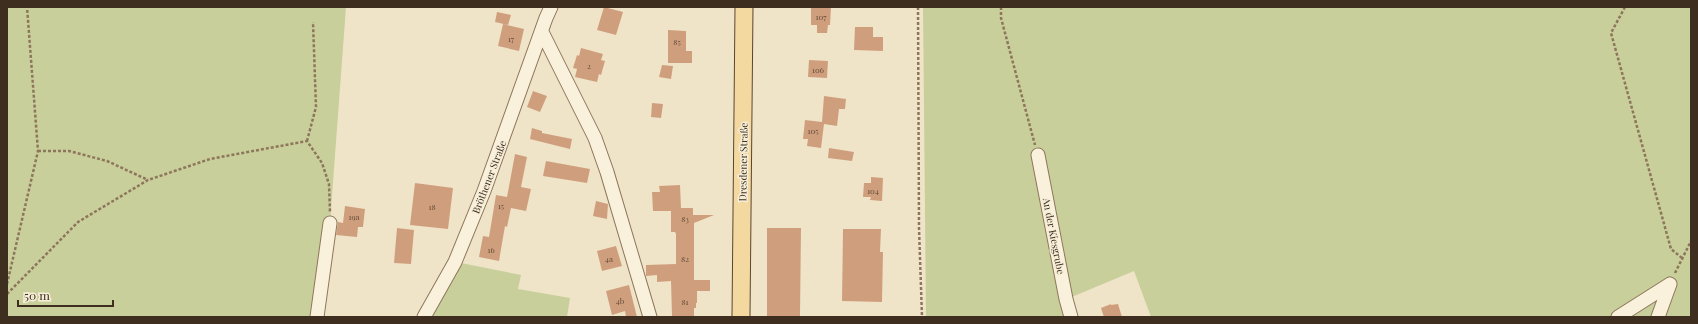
<svg xmlns="http://www.w3.org/2000/svg" width="1698" height="324" font-family="'Playfair Display',serif">
  <style>
    .green { fill: #c9cf9b }
    .building { fill: #cf9f7d }
    .lines { fill: none; stroke-linecap: round; stroke-linejoin: round }
    .minor-casing { stroke: #8d765c; stroke-width: 15 }
    .major-casing { stroke: #5b4430; stroke-width: 19 }
    .path { stroke: #8d765c; stroke-width: 2.5; stroke-dasharray: 3 2; stroke-linecap: butt }
    .minor { stroke: #faf1dc; stroke-width: 13 }
    .major { stroke: #f3d9a0; stroke-width: 17 }
    .labels { text-anchor: middle; dominant-baseline: central; stroke-width: 3; stroke-linejoin: round; paint-order: stroke }
    .number-label { font-size: 8px; fill: #624a37 }
    .street-label { font-size: 10px; fill: #3d2e20; stroke: #f7eed8 }
  </style>
  <rect width="100%" height="100%" fill="#f0e4c8"/>
  <path class="green" d="M 7,7 L 346,7 L 330,223 L 316,317 L 7,317 Z
    M 923,7 L 1691,7 L 1691,317 L 1151,317 L 1134,271 L 1067,299 L 1072,317 L 926,317 Z
    M 456,262 L 521,275 L 518,289 L 570,298 L 567,317 L 425,317 Z"/>
  <path class="building" d="M 604,7 L 623,12 L 616,35 L 597,30 Z
    M 811,7 L 831,7 L 830,25 L 828,25 L 827,33 L 817,33 L 817,25 L 811,25 Z
    M 497,12 L 511,15 L 508,25 L 495,22 Z
    M 503,24 L 524,29 L 519,51 L 498,46 Z
    M 855,27 L 873,27 L 873,37 L 883,37 L 883,51 L 854,50 Z
    M 668,30 L 686,31 L 686,51 L 692,51 L 692,63 L 668,63 Z
    M 581,48 L 603,54 L 601,60 L 605,61 L 601,75 L 599,74 L 597,82 L 575,77 L 577,69 L 573,68 L 577,55 L 579,56 Z
    M 809,60 L 828,61 L 827,78 L 808,77 Z
    M 662,65 L 673,66 L 671,79 L 659,77 Z
    M 533,91 L 547,96 L 540,112 L 527,107 Z
    M 824,96 L 846,99 L 845,109 L 839,109 L 837,126 L 824,124 L 821,148 L 807,146 L 808,139 L 803,139 L 805,120 L 822,122 Z
    M 652,103 L 663,104 L 661,118 L 651,117 Z
    M 532,128 L 542,131 L 542,133 L 572,139 L 570,149 L 530,139 Z
    M 829,148 L 854,152 L 852,161 L 828,158 Z
    M 515,154 L 527,157 L 521,187 L 531,189 L 526,211 L 511,208 L 507,227 L 505,226 L 499,261 L 479,257 L 483,236 L 489,237 L 496,195 L 507,197 Z
    M 546,161 L 590,169 L 587,183 L 543,176 Z
    M 871,177 L 883,178 L 882,201 L 870,200 L 871,197 L 863,197 L 864,183 L 871,183 Z
    M 415,183 L 453,188 L 448,229 L 410,225 Z
    M 680,185 L 681,208 L 693,208 L 693,215 L 714,215 L 694,223 L 694,280 L 710,280 L 710,291 L 697,291 L 697,303 L 696,303 L 696,308 L 694,308 L 694,316 L 672,316 L 671,281 L 657,282 L 657,275 L 646,276 L 646,265 L 676,264 L 676,234 L 675,232 L 671,232 L 671,211 L 653,211 L 652,192 L 660,192 L 659,186 Z
    M 596,201 L 608,204 L 607,219 L 593,216 Z
    M 345,206 L 365,209 L 363,227 L 358,227 L 357,237 L 336,235 L 338,222 L 343,223 Z
    M 397,228 L 414,230 L 411,264 L 394,263 Z
    M 767,228 L 801,228 L 800,317 L 767,317 Z
    M 843,229 L 881,229 L 880,252 L 883,252 L 882,302 L 842,301 Z
    M 616,246 L 622,266 L 602,271 L 597,251 Z
    M 629,285 L 637,317 L 626,317 L 625,311 L 612,315 L 606,291 Z
    M 1111,304 L 1111,305 L 1118,304 L 1122,317 L 1104,317 L 1101,308 Z"/>
  <g class="lines">
    <defs>
      <path id="minor" d="M 542,32 L 595,138 L 607,172 L 650,317
        M 1038,155 L 1066,299 L 1071,317
        M 317,317 L 330,223
        M 424,317 L 455,262 L 484,191 L 546,18 L 551,7
        M 1618,317 L 1670,284
        M 1658,317 L 1670,284"/>
      <path id="major" d="M 741,317 L 744,7"/>
    </defs>
    <use href="#minor" class="minor-casing"/>
    <use href="#major" class="major-casing"/>
    <path class="path" d="M 918,7 L 919,228 L 922,317
      M 1001,7 L 1001,18 L 1035,145
      M 1625,7 L 1611,33 L 1671,249 L 1682,258
      M 307,141 L 316,107 L 313,22
      M 38,151 L 69,151 L 107,161 L 148,180
      M 1675,273 L 1691,241
      M 7,284 L 38,151 L 27,7
      M 7,294 L 78,222 L 148,180 L 210,159 L 307,141 L 322,163 L 329,184 L 330,212"/>
    <use href="#minor" class="minor"/>
    <use href="#major" class="major"/>
  </g>
  <g class="labels">
    <g class="number-label">
      <text x="821" y="16">107</text>
      <text x="511" y="38">17</text>
      <text x="677" y="41">85</text>
      <text x="589" y="65">2</text>
      <text x="818" y="69">106</text>
      <text x="813" y="130">105</text>
      <text x="873" y="190">104</text>
      <text x="501" y="205">15</text>
      <text x="432" y="206">18</text>
      <text x="354" y="216">19a</text>
      <text x="685" y="218">83</text>
      <text x="491" y="249">16</text>
      <text x="609" y="258">4a</text>
      <text x="685" y="258">82</text>
      <text x="620" y="300">4b</text>
      <text x="685" y="301">81</text>
    </g>
    <g class="street-label">
      <text transform="translate(743 162) rotate(-89)">Dresdener Straße</text>
      <text transform="translate(489 177) rotate(-69)">Bröthener Straße</text>
      <text transform="translate(1054 236) rotate(79)">An der Kiesgrube</text>
    </g>
  </g>
  <rect width="1698" height="324" fill="none" stroke="#3d2e20" stroke-width="16"/>
  <path d="M18 300v6h95v-6" fill="none" stroke="#3d2e20" stroke-width="2"/>
  <text x="24" y="300" font-size="12" fill="#3d2e20" stroke="#f7eed8" stroke-width="3" paint-order="stroke">50 m</text>
</svg>
